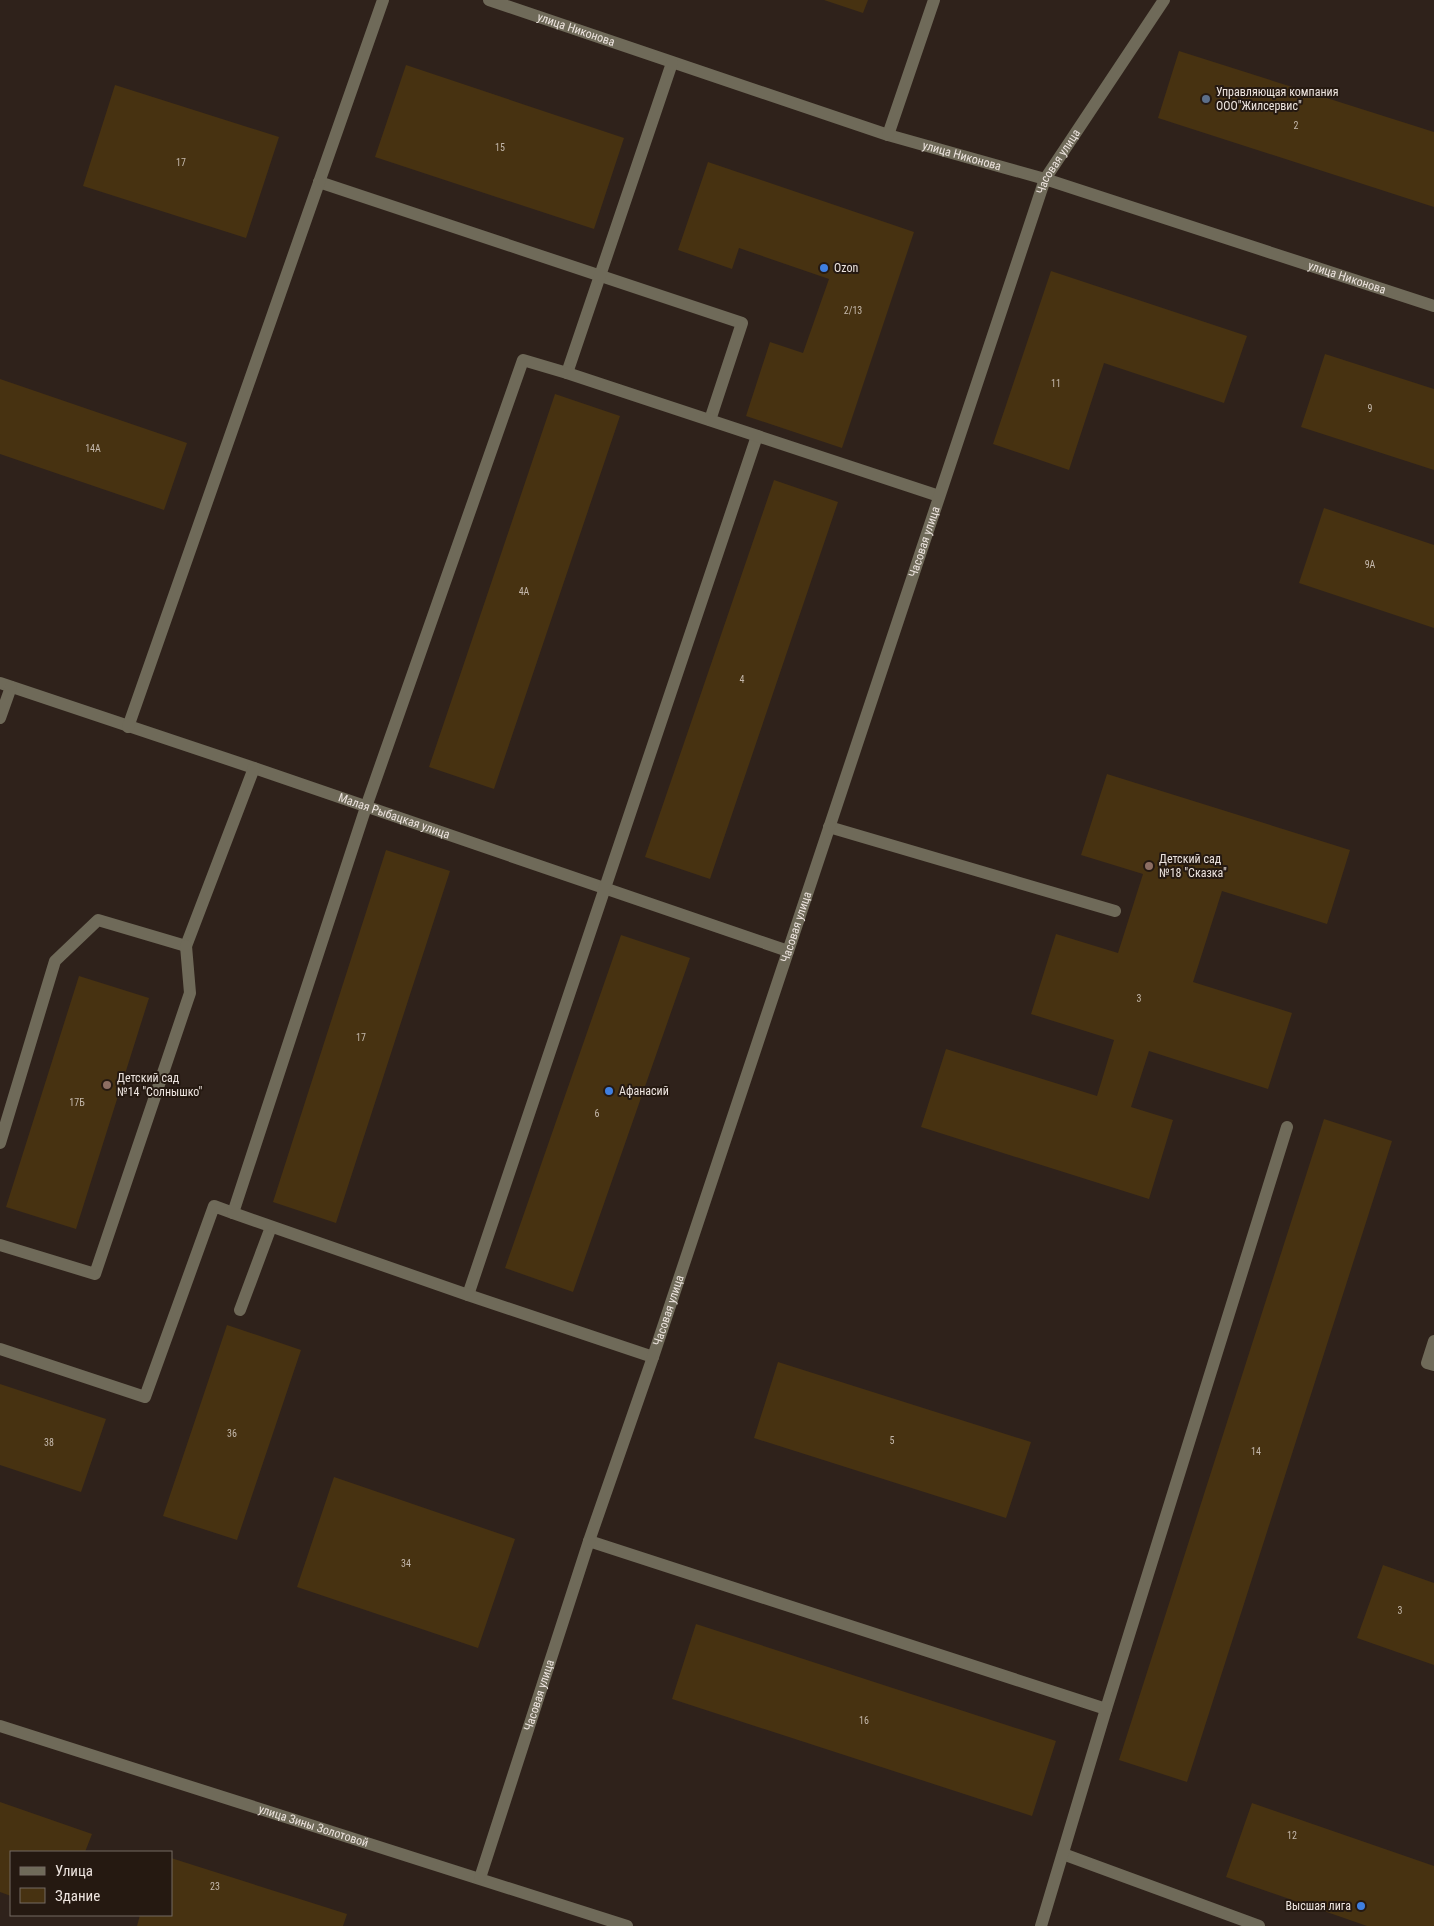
<svg xmlns="http://www.w3.org/2000/svg" width="1434" height="1926" font-family="'Roboto Condensed',sans-serif">
  <style>
    .building { fill: #473211 }
    .lines { fill: none; stroke-linecap: round; stroke-linejoin: round }
    .minor { stroke: #6f6a59; stroke-width: 12 }
    .service-dot { fill: #5c6f8a; stroke: #251911; stroke-width: 2 }
    .shop-dot { fill: #3f7fe0; stroke: #251911; stroke-width: 2 }
    .education-dot { fill: #8d6e63; stroke: #251911; stroke-width: 2 }
    .labels { text-anchor: middle; dominant-baseline: central; stroke-width: 4; stroke-linejoin: round; paint-order: stroke }
    .number-label { font-size: 10px; fill: #c4b8ac }
    .street-label { font-size: 12px; fill: #ede4df; stroke: #251911 }
    .poi-label { font-size: 12px; fill: #ede4df; stroke: #251911; text-anchor: start }
  </style>
  <rect width="100%" height="100%" fill="#2f221b"/>
  <path class="building" d="M 824,0 L 868,0 L 863,13 Z
    M 1179,51 L 1434,132 L 1434,207 L 1158,118 Z
    M 406,65 L 624,138 L 594,229 L 375,157 Z
    M 115,85 L 279,137 L 246,238 L 83,186 Z
    M 708,162 L 914,232 L 842,448 L 746,416 L 770,342 L 803,353 L 829,279 L 739,248 L 732,269 L 678,250 Z
    M 1051,271 L 1247,336 L 1224,403 L 1104,363 L 1069,470 L 993,444 Z
    M 1325,354 L 1434,389 L 1434,470 L 1301,427 Z
    M 0,379 L 187,443 L 164,510 L 0,454 Z
    M 555,394 L 620,416 L 494,789 L 429,767 Z
    M 774,480 L 838,502 L 710,879 L 645,857 Z
    M 1324,508 L 1434,545 L 1434,628 L 1299,583 Z
    M 1107,774 L 1350,850 L 1327,924 L 1222,891 L 1193,982 L 1292,1013 L 1268,1089 L 1149,1051 L 1131,1107 L 1173,1120 L 1149,1199 L 921,1127 L 946,1049 L 1097,1096 L 1114,1040 L 1031,1014 L 1056,934 L 1118,953 L 1143,874 L 1081,855 Z
    M 386,850 L 450,871 L 336,1223 L 273,1202 Z
    M 621,935 L 690,958 L 573,1292 L 505,1268 Z
    M 79,976 L 149,998 L 76,1229 L 6,1207 Z
    M 1324,1119 L 1392,1141 L 1187,1782 L 1119,1760 Z
    M 227,1325 L 301,1350 L 237,1540 L 163,1516 Z
    M 778,1362 L 1031,1442 L 1006,1518 L 754,1438 Z
    M 0,1384 L 106,1419 L 81,1492 L 0,1465 Z
    M 334,1477 L 515,1539 L 478,1648 L 297,1587 Z
    M 1383,1565 L 1434,1583 L 1434,1665 L 1357,1638 Z
    M 696,1624 L 1056,1741 L 1032,1816 L 672,1699 Z
    M 0,1802 L 92,1834 L 85,1852 L 11,1852 L 11,1896 L 0,1892 Z
    M 1252,1803 L 1434,1866 L 1434,1926 L 1367,1926 L 1226,1877 Z
    M 171,1858 L 347,1914 L 343,1926 L 137,1926 L 140,1915 L 171,1915 Z"/>
  <g class="lines">
    <g class="minor">
      <path id="s1" d="M 489,0 L 888,135 L 1045,179 L 1434,306"/>
      <path d="M 888,135 L 934,0"/>
      <path d="M 319,182 L 742,323 L 710,420"/>
      <path d="M 567,373 L 672,63"/>
      <path id="s2" d="M 0,683 L 254,768 L 788,951"/>
      <path d="M 0,718 L 11,687"/>
      <path d="M 128,727 L 383,0"/>
      <path d="M 829,827 L 1115,911"/>
      <path d="M 0,1143 L 55,961 L 98,920 L 186,946 L 254,768"/>
      <path d="M 0,1245 L 95,1274 L 190,993 L 186,946"/>
      <path d="M 468,1295 L 757,436"/>
      <path d="M 240,1310 L 271,1227"/>
      <path d="M 1434,1341 L 1427,1363 L 1434,1365"/>
      <path d="M 0,1349 L 145,1397 L 214,1206 L 233,1213"/>
      <path d="M 653,1357 L 468,1295 L 233,1213 L 366,807 L 523,360 L 567,373 L 939,496"/>
      <path d="M 589,1541 L 1106,1709"/>
      <path id="s3" d="M 0,1726 L 627,1926"/>
      <path d="M 1063,1854 L 1259,1926"/>
      <path id="s4" d="M 480,1878 L 589,1541 L 653,1357 L 1045,179 L 1164,0"/>
      <path d="M 1041,1926 L 1106,1709 L 1287,1127"/>
    </g>
  </g>
  <circle class="service-dot" cx="1206" cy="99" r="5"/>
  <g class="shop-dot">
    <circle cx="824" cy="268" r="5"/>
    <circle cx="609" cy="1091" r="5"/>
    <circle cx="1361" cy="1906" r="5"/>
  </g>
  <g class="education-dot">
    <circle cx="1149" cy="866" r="5"/>
    <circle cx="107" cy="1085" r="5"/>
  </g>
  <g class="labels">
    <g class="number-label">
      <text x="1296" y="125">2</text>
      <text x="500" y="147">15</text>
      <text x="181" y="162">17</text>
      <text x="853" y="310">2/13</text>
      <text x="1056" y="383">11</text>
      <text x="1370" y="408">9</text>
      <text x="93" y="448">14А</text>
      <text x="1370" y="564">9А</text>
      <text x="524" y="591">4А</text>
      <text x="742" y="679">4</text>
      <text x="1139" y="998">3</text>
      <text x="361" y="1037">17</text>
      <text x="77" y="1102">17Б</text>
      <text x="597" y="1113">6</text>
      <text x="232" y="1433">36</text>
      <text x="892" y="1440">5</text>
      <text x="49" y="1442">38</text>
      <text x="1256" y="1451">14</text>
      <text x="406" y="1563">34</text>
      <text x="1400" y="1610">3</text>
      <text x="864" y="1720">16</text>
      <text x="1292" y="1835">12</text>
      <text x="215" y="1886">23</text>
    </g>
    <g class="street-label">
      <text stroke="none"><textPath href="#s1" startOffset="92">улица Никонова</textPath></text>
      <text stroke="none"><textPath href="#s1" startOffset="498">улица Никонова</textPath></text>
      <text stroke="none"><textPath href="#s4" startOffset="1812">Часовая улица</textPath></text>
      <text stroke="none"><textPath href="#s1" startOffset="902">улица Никонова</textPath></text>
      <text stroke="none"><textPath href="#s4" startOffset="1408">Часовая улица</textPath></text>
      <text stroke="none"><textPath href="#s2" startOffset="416">Малая Рыбацкая улица</textPath></text>
      <text stroke="none"><textPath href="#s4" startOffset="1002">Часовая улица</textPath></text>
      <text stroke="none"><textPath href="#s4" startOffset="598">Часовая улица</textPath></text>
      <text stroke="none"><textPath href="#s4" startOffset="192">Часовая улица</textPath></text>
      <text stroke="none"><textPath href="#s3" startOffset="329">улица Зины Золотовой</textPath></text>
    </g>
    <g class="poi-label">
      <text x="1216" y="92">Управляющая компания<tspan x="1216" dy="14">ООО"Жилсервис"</tspan></text>
      <text x="834" y="268">Ozon</text>
      <text x="1159" y="859">Детский сад<tspan x="1159" dy="14">№18 "Сказка"</tspan></text>
      <text x="117" y="1078">Детский сад<tspan x="117" dy="14">№14 "Солнышко"</tspan></text>
      <text x="619" y="1091">Афанасий</text>
      <text x="1351" y="1906" text-anchor="end">Высшая лига</text>
    </g>
  </g>
  <rect x="10" y="1851" width="162" height="65" fill="#251911" stroke="#756a63"/>
  <rect x="20" y="1867" width="25" height="8" fill="#6f6a59" stroke="#756a63"/>
  <text x="55" y="1876" font-size="15" fill="#ede4df">Улица</text>
  <rect x="20" y="1888" width="25" height="15" fill="#473211" stroke="#756a63"/>
  <text x="55" y="1901" font-size="15" fill="#ede4df">Здание</text>
</svg>
